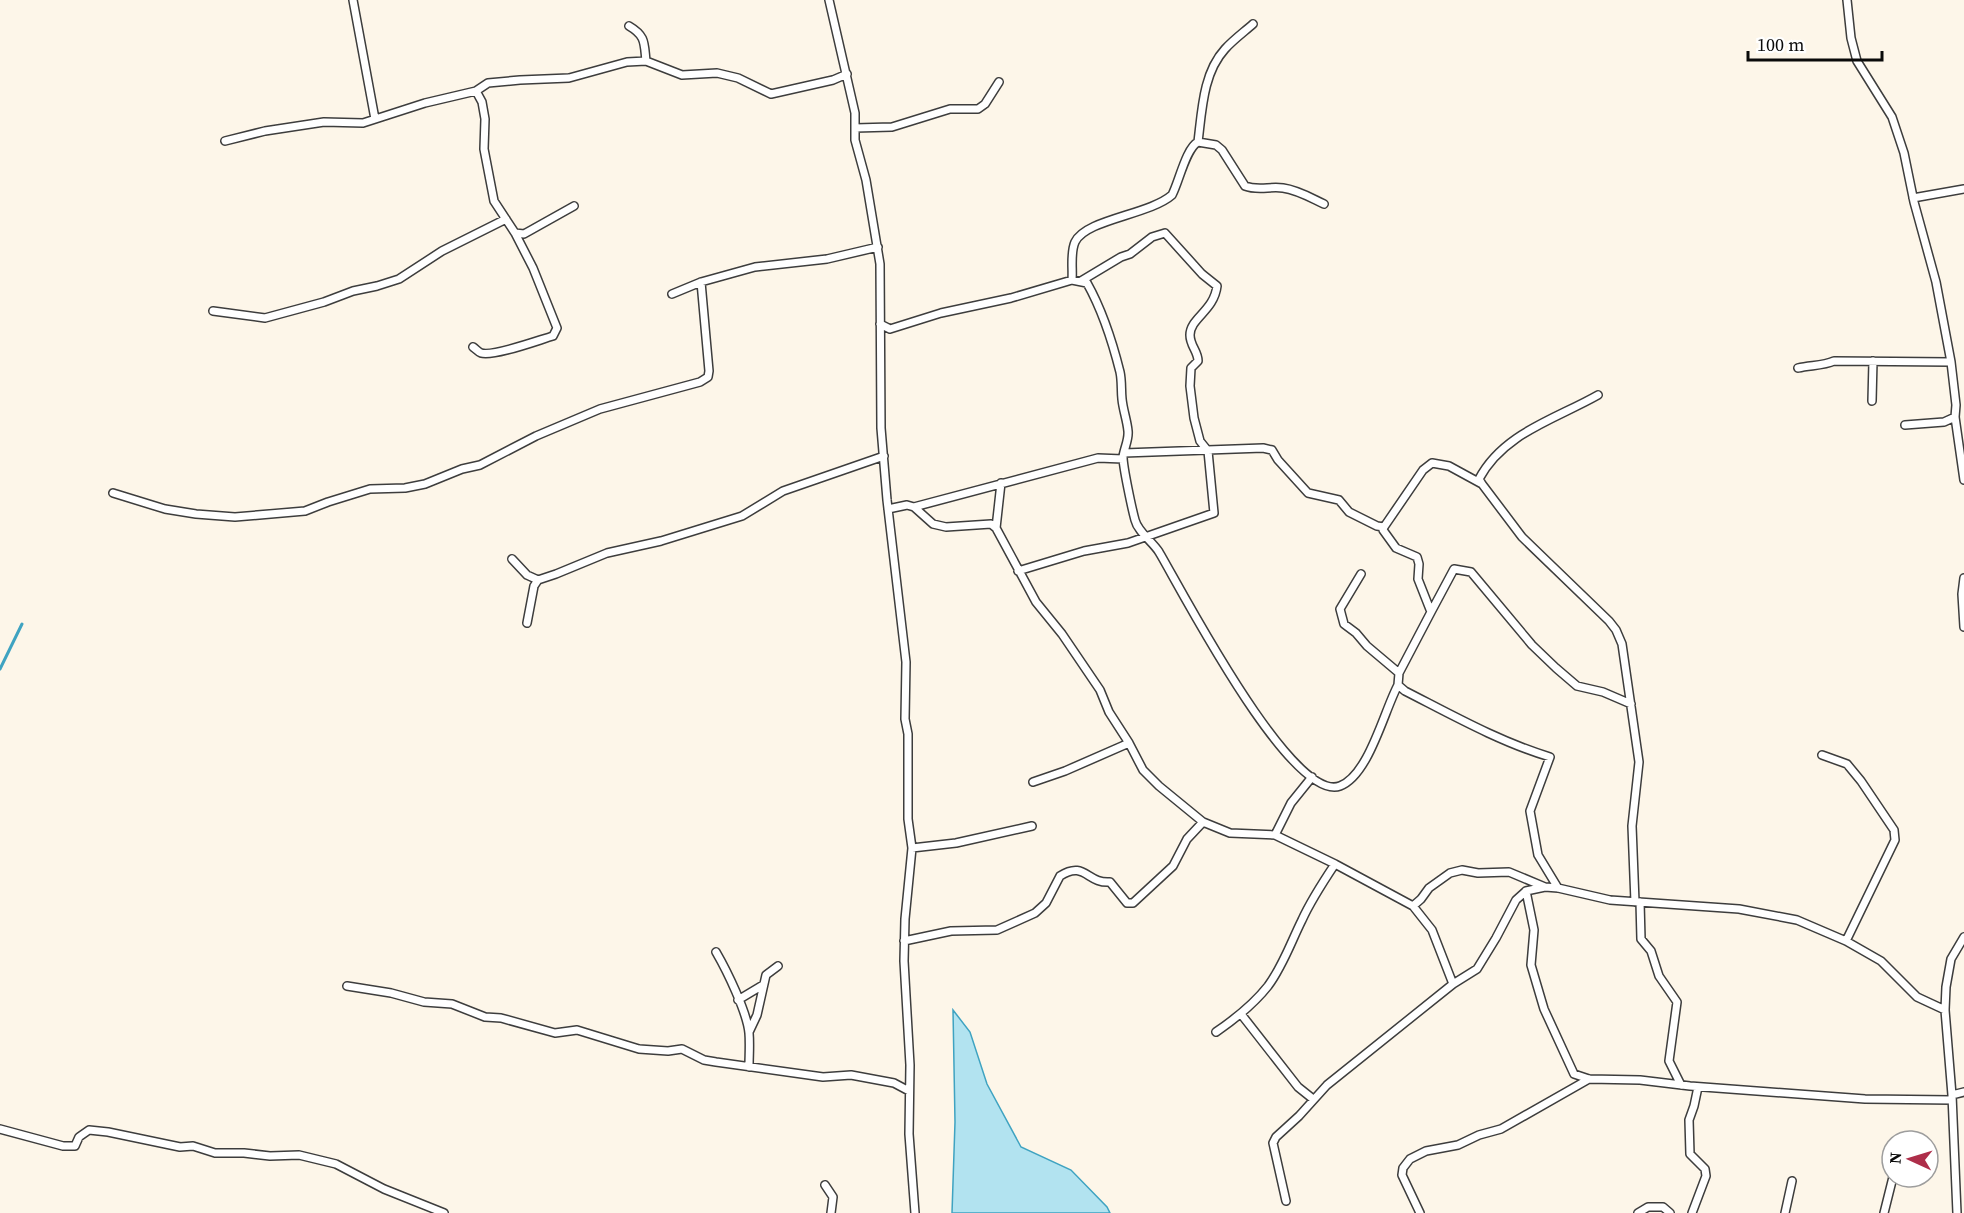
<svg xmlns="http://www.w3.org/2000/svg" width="1964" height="1213" font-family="'Source Serif 4',serif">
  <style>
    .water { fill: #b2e3f0; stroke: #3fa3c1; stroke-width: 1.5 }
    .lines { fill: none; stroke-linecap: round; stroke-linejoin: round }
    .stream { stroke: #3fa3c1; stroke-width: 3 }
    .minor-casing { stroke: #3d3d3d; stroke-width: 10 }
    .minor { stroke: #fff; stroke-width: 7 }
  </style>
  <rect width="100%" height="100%" fill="#fdf6e9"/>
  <path class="water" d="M 953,1010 L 970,1032 L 987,1084 L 1021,1147 L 1071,1170 L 1107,1207 L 1110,1213 L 952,1213 L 955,1122 Z"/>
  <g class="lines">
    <path class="stream" d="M 0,669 L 22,624"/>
    <defs>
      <path id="minor" d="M 353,0 L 375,119
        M 829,0 L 855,113 L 855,140 L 866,180 L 880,264 L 881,428 L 887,500 L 906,662 L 905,719 L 908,734 L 908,819 L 912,848 L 905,919 L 904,961 L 910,1065 L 909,1134 L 915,1213
        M 1847,0 L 1851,38 L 1857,61 L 1892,117 L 1904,153 L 1914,202 L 1936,282 L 1951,362 L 1956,405 L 1955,417 L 1964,480
        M 629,26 C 646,36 644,43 646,61
        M 476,91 L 482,102 L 485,119 L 484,149 L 494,201 L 515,233 L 524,234 L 574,206
        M 855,128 L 892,127 L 950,109 L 978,109 L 985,104 L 999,82
        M 225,141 L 265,131 L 324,122 L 363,123 L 425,103 L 476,91 L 488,83 L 520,80 L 569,78 L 627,62 L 646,61 L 682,75 L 717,73 L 738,78 L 771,94 L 833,80 L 847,74
        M 1198,142 L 1216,145 L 1222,150 L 1245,186 C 1258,191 1270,186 1283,188 C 1298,190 1311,198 1324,204
        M 1913,198 L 1964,189
        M 1072,280 C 1073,269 1070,253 1075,242 C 1086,219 1149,215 1172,195 C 1179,182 1186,148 1198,142 C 1202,110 1203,73 1225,49 C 1233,40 1244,32 1253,24
        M 672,294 L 701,282 L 755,267 L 827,259 L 878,247
        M 213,311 L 265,318 L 324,302 L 353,291 L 377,286 L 399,279 L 442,251 L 506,219
        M 880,324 L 890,329 L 941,313 L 1011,298 L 1072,280 L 1087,283 C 1101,308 1113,344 1120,372 C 1122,381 1121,390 1122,399 C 1123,410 1127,420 1128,431 C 1129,440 1124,448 1123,457 C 1123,467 1132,509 1135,520 C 1138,532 1152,541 1159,552 C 1181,589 1292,804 1340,786 C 1369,775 1384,711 1398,685 L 1399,673 L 1431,612 L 1418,579 L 1419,564 L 1417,557 L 1396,548 L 1383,530 L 1384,527 L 1423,470 L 1432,463 L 1449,466 L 1482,484 L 1522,537 L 1609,621 L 1616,630 L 1622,644 L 1639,762 L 1632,826 L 1635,902
        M 473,347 C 476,349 478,352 481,353 C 493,357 539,340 553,336 L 557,328 L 533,268 L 515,233
        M 1798,368 C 1810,365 1823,366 1834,361 L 1951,362
        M 1872,401 L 1873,361
        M 1905,425 L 1944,422 L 1955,417
        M 1124,453 L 1263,448 L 1272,450 L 1278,460 L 1308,493 L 1339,500 L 1349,512 L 1377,526 L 1384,527
        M 1482,484 L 1479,479 C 1503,433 1556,419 1598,395
        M 113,493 L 165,509 L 196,514 L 235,517 L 305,511 L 328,502 L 370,489 L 405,488 L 425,484 L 462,469 L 480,465 L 536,436 L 600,409 L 700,382 L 708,377 L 709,371 L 701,282
        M 914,507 L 1098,458 L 1123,459
        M 888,509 L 907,505 L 914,507 L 933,524 L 946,527 L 991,524 L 996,528 L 1036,602 L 1062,634 L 1100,690 L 1109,712 L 1129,743 L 1143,770 L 1159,786 L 1203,822 L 1230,833 L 1275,835 L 1335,864 L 1413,906 L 1432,930 L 1453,984
        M 996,528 L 1001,483
        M 512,559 L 527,575 L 538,580
        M 1018,571 L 1084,551 L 1128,543 L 1214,513 L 1208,451 L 1200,441 L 1194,418 L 1190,386 L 1191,368 L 1198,361 C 1198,351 1190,346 1190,335 C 1190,318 1214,311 1217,286 L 1202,274 L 1165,233 L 1152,237 L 1130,254 L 1121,257 L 1081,281
        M 1361,574 L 1340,609 L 1344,624 L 1356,633 L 1367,646 L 1399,673
        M 1964,578 L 1962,594 L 1964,627
        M 1431,612 L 1454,569 L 1471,572 L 1532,645 L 1556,668 L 1577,686 L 1603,692 L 1631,704
        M 527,623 L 534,586 L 538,580 L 556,574 L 607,553 L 661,541 L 742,516 L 783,491 L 884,456
        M 1398,685 L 1405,691 C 1452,715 1500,742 1550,757 L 1530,811 L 1538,855 L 1558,888
        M 1822,755 L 1847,764 L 1861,781 L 1894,830 L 1895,840 L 1846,941
        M 1033,782 L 1065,771 L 1129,743
        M 1275,835 L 1291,803 L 1312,777
        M 912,848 L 956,843 L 1032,826
        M 1526,891 L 1534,930 L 1531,965 L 1544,1009 L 1574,1074 L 1589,1079 L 1640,1080 L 1690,1086 L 1865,1099 L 1952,1100
        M 1640,902 L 1641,939 L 1651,951 L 1659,976 L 1677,1002 L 1669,1061 L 1681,1085
        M 1413,906 L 1421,899 L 1429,888 L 1450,873 L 1462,870 L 1478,873 L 1509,872 L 1545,887
        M 904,941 L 951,931 L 997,930 L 1015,922 L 1035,913 L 1046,903 L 1060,876 C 1085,860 1087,884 1110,882 L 1127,903 L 1133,903 L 1173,866 L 1187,839 L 1203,822
        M 716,952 C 727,971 747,1012 749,1033 C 750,1044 749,1056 749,1067
        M 347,986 L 391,993 L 424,1002 L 452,1004 L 485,1017 L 501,1018 L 555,1033 L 577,1030 L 639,1049 L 668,1051 L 682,1049 L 704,1060 L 716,1062 L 823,1077 L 851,1075 L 894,1083 L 909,1091
        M 738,1000 L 763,985
        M 1241,1014 L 1298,1087 L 1313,1099
        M 749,1032 L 757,1015 L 766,975 L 778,966
        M 1216,1032 C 1235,1019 1253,1005 1268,986 C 1283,966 1291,942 1302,920 C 1311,900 1323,882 1335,864
        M 1952,1095 L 1964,1092
        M 0,1129 L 63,1146 L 75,1146 L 79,1137 L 89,1130 L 108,1132 L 180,1147 L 193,1146 L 215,1153 L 244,1153 L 270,1156 L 299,1155 L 336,1164 L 384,1189 L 444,1213
        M 825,1185 L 833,1197 L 831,1213
        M 1286,1201 L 1273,1143 L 1276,1137 L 1299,1116 L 1327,1085 L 1453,984 L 1477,969 L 1496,938 L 1516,900 L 1526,891 L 1545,887 L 1558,888 L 1610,900 L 1739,909 L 1797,920 L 1846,941 L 1881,961 L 1917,997 L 1945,1010
        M 1420,1213 L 1402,1175 L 1403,1168 L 1410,1159 L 1426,1151 L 1458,1145 L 1479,1135 L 1501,1129 L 1589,1079
        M 1638,1213 L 1648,1207 L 1663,1207 L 1670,1213
        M 1692,1213 L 1706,1176 L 1705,1169 L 1690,1154 L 1689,1120 L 1694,1106 L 1698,1087
        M 1785,1213 L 1792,1181
        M 1884,1213 L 1893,1177
        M 1957,1213 L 1952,1095 L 1945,1010 L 1946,987 L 1951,959 L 1964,937"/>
    </defs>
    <use href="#minor" class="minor-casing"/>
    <use href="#minor" class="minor"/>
  </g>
  <g transform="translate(1910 1159) rotate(274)"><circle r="28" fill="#ffffff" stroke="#9d9d9d" stroke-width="1.5"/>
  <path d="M0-4.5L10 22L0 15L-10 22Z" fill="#ae2e4a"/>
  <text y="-9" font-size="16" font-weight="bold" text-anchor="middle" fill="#0a0a0a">N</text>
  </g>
  <path d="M1748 51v9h134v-9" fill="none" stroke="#0a0a0a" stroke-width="3"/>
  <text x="1757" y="51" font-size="18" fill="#0a0a0a" stroke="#ffffff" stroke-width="4.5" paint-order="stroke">100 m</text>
</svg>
